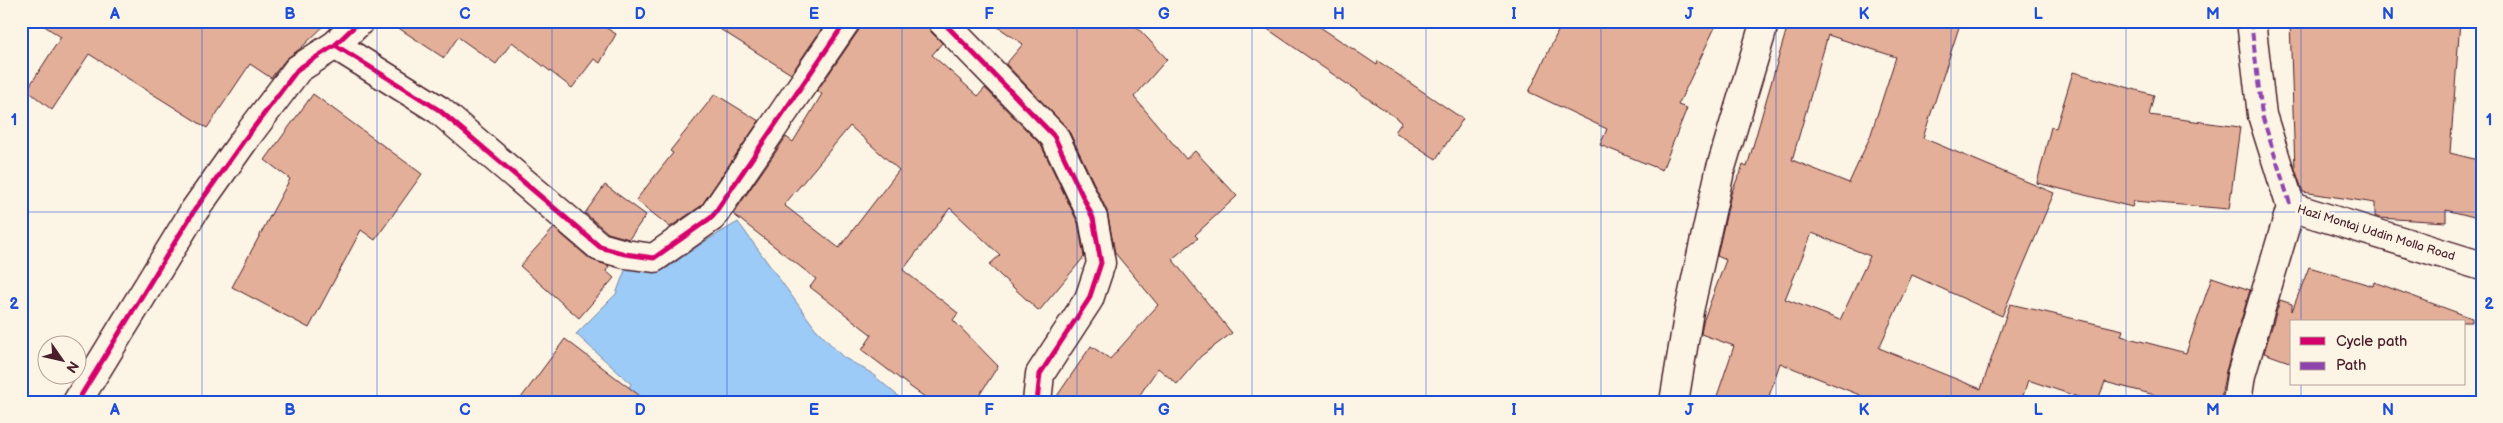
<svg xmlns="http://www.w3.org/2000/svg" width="2503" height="423" font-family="'Balsamiq Sans',sans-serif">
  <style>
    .water { fill: #9ccbf7; stroke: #7b86a5 }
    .building { fill: #e4af98; stroke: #4a1f2b; fill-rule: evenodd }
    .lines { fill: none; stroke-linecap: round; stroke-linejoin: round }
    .minor-casing { stroke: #4a1f2b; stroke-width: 31 }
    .minor { stroke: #fcf5e5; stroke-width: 28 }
    .quiet { stroke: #8e44ad; stroke-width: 4; stroke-dasharray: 8 4; stroke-linecap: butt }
    .cycleway-casing { stroke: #fcf5e5; stroke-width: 8 }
    .cycleway { stroke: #d6006c; stroke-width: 5 }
    .grid { fill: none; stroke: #1d4ed8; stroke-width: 1; stroke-opacity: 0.55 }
    .labels { text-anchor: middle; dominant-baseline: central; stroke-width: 5; stroke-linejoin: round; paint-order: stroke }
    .street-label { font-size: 12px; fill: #4a1f2b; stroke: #fcf5e5 }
    .neatline { fill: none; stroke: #1d4ed8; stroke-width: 2 }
    .grid-label { font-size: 16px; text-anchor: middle; font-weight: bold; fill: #1d4ed8 }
  </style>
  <rect width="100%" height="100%" fill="#fcf5e5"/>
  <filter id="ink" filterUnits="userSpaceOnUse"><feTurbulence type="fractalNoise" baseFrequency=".02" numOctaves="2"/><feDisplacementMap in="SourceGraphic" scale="10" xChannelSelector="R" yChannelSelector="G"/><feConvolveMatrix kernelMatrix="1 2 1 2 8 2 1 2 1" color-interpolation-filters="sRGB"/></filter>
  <g filter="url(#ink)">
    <path class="water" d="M 738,222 L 815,328 L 843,357 L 871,373 L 905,402 L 620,402 L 631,384 L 576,334 L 616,294 L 630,257 L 667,268 L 704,242 Z"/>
    <path class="building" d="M 37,21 L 329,21 L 301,48 L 286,59 L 271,78 L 250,64 L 207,128 L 89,54 L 52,110 L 27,90 L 61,37 Z
      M 388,21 L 595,21 L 616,34 L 600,63 L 594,59 L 572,88 L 512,42 L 496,64 L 458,37 L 444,58 Z
      M 707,21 L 827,21 L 791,74 Z
      M 861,21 L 927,21 L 931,32 L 942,43 L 932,55 L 978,96 L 985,88 L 1041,145 L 1078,223 L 1084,257 L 1039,311 L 989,265 L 1000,255 L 950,208 L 903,270 L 958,313 L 953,320 L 998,366 L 975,402 L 932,402 L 912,388 L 862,350 L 872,335 L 810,287 L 816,279 L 733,214 L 786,137 L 793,142 L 822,94 L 817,91 L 859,30 ZM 850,126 L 899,170 L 839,248 L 784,205 Z
      M 989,21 L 1131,21 L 1167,59 L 1134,97 L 1186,159 L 1195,151 L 1237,196 L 1195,235 L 1198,238 L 1172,259 L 1232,333 L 1201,356 L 1177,384 L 1158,368 L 1135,402 L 1053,402 L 1091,346 L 1110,359 L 1158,305 L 1115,253 L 1107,211 L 1068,129 L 1006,64 L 1023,44 Z
      M 1256,21 L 1311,21 L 1377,65 L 1378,61 L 1463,119 L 1436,159 L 1395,132 L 1402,122 Z
      M 1563,21 L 1718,21 L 1678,105 L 1687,108 L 1662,170 L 1600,145 L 1607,129 L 1529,92 Z
      M 1789,21 L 1961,21 L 1923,138 L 2054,193 L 2002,316 L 1912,275 L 1879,348 L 1981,389 L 2010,304 L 2123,330 L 2121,336 L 2186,353 L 2212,277 L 2250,290 L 2226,371 L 2220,402 L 2182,402 L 2105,382 L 2097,402 L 2093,402 L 2028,380 L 2021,402 L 1877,402 L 1780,363 L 1767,402 L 1715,402 L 1734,346 L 1701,334 L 1703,322 L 1726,260 L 1717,256 L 1731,194 L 1743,165 L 1747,167 ZM 1828,35 L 1896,57 L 1870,137 L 1849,183 L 1792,160 ZM 1812,233 L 1870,256 L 1840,320 L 1785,299 Z
      M 2290,21 L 2460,21 L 2450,153 L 2482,161 L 2482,219 L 2446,210 L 2446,222 L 2379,218 L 2375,216 L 2375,203 L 2303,192 L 2295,169 Z
      M 2073,72 L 2154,95 L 2149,115 L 2240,127 L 2229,209 L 2134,201 L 2132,207 L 2037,183 L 2051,127 L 2056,128 Z
      M 313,94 L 422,174 L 375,240 L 361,230 L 309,328 L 232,287 L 290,179 L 265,160 Z
      M 715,94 L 759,121 L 701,206 L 670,227 L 636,200 L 673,153 L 670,151 Z
      M 605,185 L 646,215 L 629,239 L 608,233 L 585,213 Z
      M 554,228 L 590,259 L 609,266 L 606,271 L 614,278 L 579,318 L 520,266 Z
      M 2309,267 L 2373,286 L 2374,282 L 2472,318 L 2472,322 L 2292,322 L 2292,363 L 2264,353 L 2280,300 L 2292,304 L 2292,311 Z
      M 565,339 L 648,402 L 518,402 Z"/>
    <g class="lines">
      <defs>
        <path id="minor" d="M 942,21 L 1054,136 L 1093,218 L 1101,263 L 1089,299 L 1040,374 L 1037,402
          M 2251,21 L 2262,115 L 2291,207
          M 335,45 L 439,110 L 600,247 L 625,254 L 654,258 L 712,217 L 846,21
          M 77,402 L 194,211 L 245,139 L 298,69 L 335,45 L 360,21
          M 1674,402 L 1689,311 L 1720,171 L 1765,21
          M 2237,402 L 2241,375 L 2291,207 L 2482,266"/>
      </defs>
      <use href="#minor" class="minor-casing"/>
      <use href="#minor" class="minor"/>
      <path class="quiet" d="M 2251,21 L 2262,115 L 2291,207"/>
      <defs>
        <path id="cycleway" d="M 942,21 L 1054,136 L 1093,218 L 1101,263 L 1089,299 L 1040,374 L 1037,402
          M 335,45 L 439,110 L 600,247 L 625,254 L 654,258 L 712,217 L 846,21
          M 77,402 L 194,211 L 245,139 L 298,69 L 335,45 L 360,21"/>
      </defs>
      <use href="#cycleway" class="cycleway-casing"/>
      <use href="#cycleway" class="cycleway"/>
    </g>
  </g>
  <path class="grid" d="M 202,21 L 202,402M 377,21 L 377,402M 552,21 L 552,402M 727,21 L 727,402M 902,21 L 902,402M 1077,21 L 1077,402M 1252,21 L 1252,402M 1426,21 L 1426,402M 1601,21 L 1601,402M 1776,21 L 1776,402M 1951,21 L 1951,402M 2126,21 L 2126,402M 2301,21 L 2301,322M 21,212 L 2482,212M 2301,384 L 2301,402"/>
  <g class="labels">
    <g class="street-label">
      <text transform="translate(2376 233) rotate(17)">Hazi Montaj Uddin Molla Road</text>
    </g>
  </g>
  <rect width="2503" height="423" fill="none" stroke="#fcf5e5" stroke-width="55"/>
  <rect x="2290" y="320" width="175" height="65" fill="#fcf5e5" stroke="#b59f9b"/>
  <rect x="2300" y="337" width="25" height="8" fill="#d6006c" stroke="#b59f9b"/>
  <text x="2336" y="346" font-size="15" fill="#4a1f2b">Cycle path</text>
  <rect x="2300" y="362" width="25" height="8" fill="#8e44ad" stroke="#b59f9b"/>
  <text x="2336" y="370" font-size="15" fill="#4a1f2b">Path</text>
  <g transform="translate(62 360) rotate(124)"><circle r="24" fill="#fcf5e5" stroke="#b59f9b"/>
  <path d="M0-4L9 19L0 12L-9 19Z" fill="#4a1f2b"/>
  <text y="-8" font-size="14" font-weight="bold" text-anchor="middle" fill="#4a1f2b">N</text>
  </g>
  <rect x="28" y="28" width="2448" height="368" class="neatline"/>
  <g class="grid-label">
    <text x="115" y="19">A</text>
    <text x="290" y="19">B</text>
    <text x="465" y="19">C</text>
    <text x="640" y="19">D</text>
    <text x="814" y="19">E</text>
    <text x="989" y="19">F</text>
    <text x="1164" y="19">G</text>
    <text x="1339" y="19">H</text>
    <text x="1514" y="19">I</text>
    <text x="1689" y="19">J</text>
    <text x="1864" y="19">K</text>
    <text x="2038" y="19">L</text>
    <text x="2213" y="19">M</text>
    <text x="2388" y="19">N</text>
    <text x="14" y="125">1</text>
    <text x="2489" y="125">1</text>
    <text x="14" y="309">2</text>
    <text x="2489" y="309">2</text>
    <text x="115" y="415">A</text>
    <text x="290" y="415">B</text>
    <text x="465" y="415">C</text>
    <text x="640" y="415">D</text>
    <text x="814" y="415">E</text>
    <text x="989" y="415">F</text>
    <text x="1164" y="415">G</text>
    <text x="1339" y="415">H</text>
    <text x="1514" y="415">I</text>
    <text x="1689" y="415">J</text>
    <text x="1864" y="415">K</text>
    <text x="2038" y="415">L</text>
    <text x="2213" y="415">M</text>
    <text x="2388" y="415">N</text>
  </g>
</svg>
